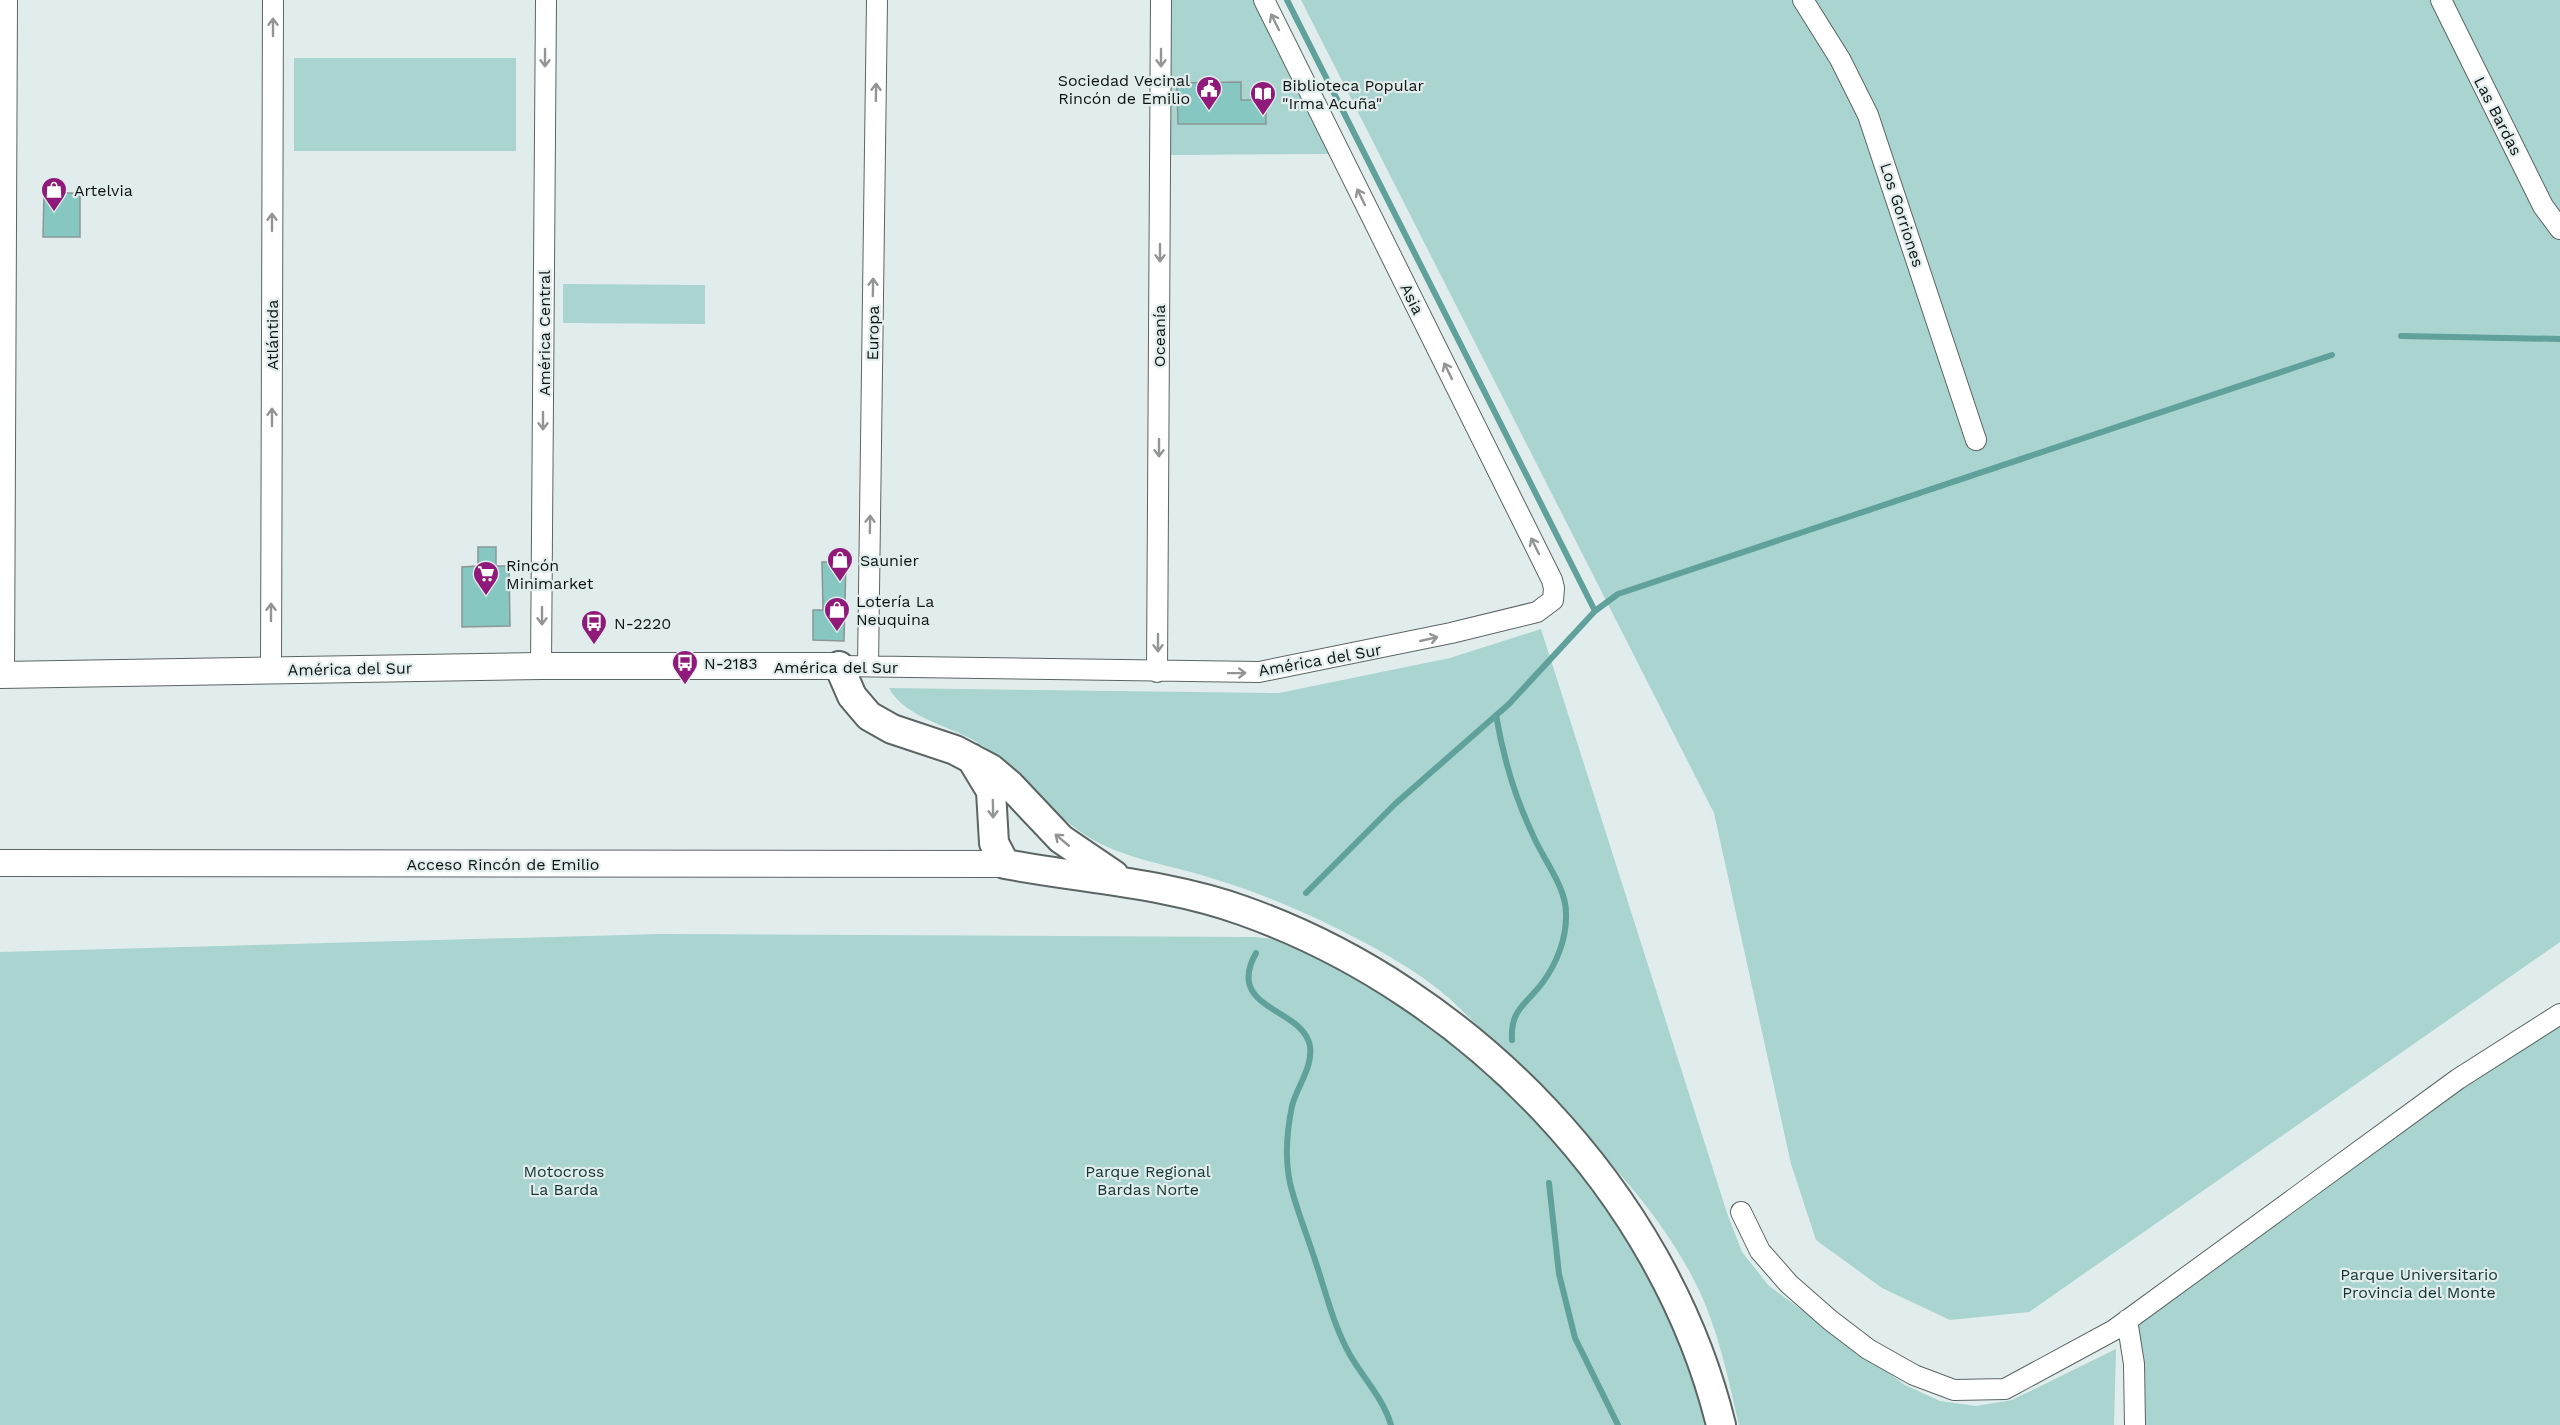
<svg xmlns="http://www.w3.org/2000/svg" width="2560" height="1425" font-family="'Work Sans',sans-serif">
  <style>
    .green { fill: #a9d4cf }
    .lines { fill: none; stroke-linecap: round; stroke-linejoin: round }
    .stream { stroke: #60a19b; stroke-width: 6 }
    .building { fill: #86c8c1; stroke: #8b9695; stroke-width: 1.5 }
    .minor-casing { stroke: #5b6564; stroke-width: 22 }
    .tertiary-casing { stroke: #5b6564; stroke-width: 28 }
    .secondary-casing { stroke: #5b6564; stroke-width: 32 }
    .minor { stroke: #fff; stroke-width: 20 }
    .tertiary { stroke: #fff; stroke-width: 26 }
    .secondary { stroke: #fff; stroke-width: 28 }
    .oneway { stroke: #939595 }
    .labels { text-anchor: middle; dominant-baseline: central; stroke-width: 4.5; stroke-linejoin: round; paint-order: stroke }
    .poi-label { font-size: 16px; fill: #0f1313; stroke: #e1edec; text-anchor: start }
    .street-label { font-size: 16px; fill: #0f1313; stroke: #e1edec }
    .park-label { font-size: 16px; fill: #133431; stroke: #e1edec }
  </style>
  <rect width="100%" height="100%" fill="#e1edec"/>
  <path class="green" d="M 1169,0 L 1254,0 L 1329,154 L 1169,155 Z
    M 1301,0 L 2560,0 L 2560,942 L 2029,1312 L 1950,1320 L 1882,1288 L 1816,1240 L 1791,1164 L 1714,813 Z
    M 294,58 L 516,58 L 516,151 L 294,151 Z
    M 563,284 L 705,285 L 705,324 L 563,323 Z
    M 1541,629 L 1727,1213 L 1742,1252 L 1769,1286 L 1905,1385 L 1940,1401 L 1976,1406 L 2012,1400 L 2116,1349 L 2114,1425 L 1739,1425 C 1728,1378 1718,1328 1696,1284 C 1659,1210 1603,1154 1545,1096 C 1514,1064 1483,1030 1450,999 C 1418,971 1378,949 1340,930 C 1293,906 1242,886 1191,872 C 1160,864 1131,858 1101,844 C 1055,821 1025,775 983,746 C 955,726 906,720 889,688 L 1279,693 L 1450,658 Z
    M 661,934 L 1254,937 L 1274,939 L 1330,963 L 1436,1027 L 1536,1119 L 1589,1179 L 1666,1303 L 1708,1425 L 0,1425 L 0,952 Z
    M 2560,1014 L 2560,1425 L 2135,1425 L 2127,1320 Z"/>
  <g class="lines">
    <path class="stream" d="M 1287,0 L 1595,611
      M 2401,336 L 2560,339
      M 1496,715 C 1503,756 1514,795 1532,833 C 1542,858 1566,886 1566,913 C 1567,937 1557,963 1543,982 C 1527,1004 1510,1009 1512,1040
      M 1306,893 L 1395,804 L 1509,704 L 1595,611 L 1618,594 L 2332,355
      M 1256,953 C 1224,1010 1303,1007 1310,1046 C 1313,1068 1297,1086 1292,1106 C 1287,1130 1285,1159 1290,1183 C 1296,1208 1306,1232 1314,1257 C 1325,1289 1333,1325 1350,1355 C 1364,1379 1383,1398 1391,1425
      M 1549,1183 L 1559,1274 L 1575,1338 L 1618,1425"/>
  </g>
  <path class="building" d="M 1241,82 L 1241,100 L 1266,100 L 1266,124 L 1178,124 L 1177,83 Z
    M 44,193 L 80,193 L 80,237 L 43,237 Z
    M 478,547 L 496,547 L 496,566 L 509,566 L 510,626 L 462,627 L 462,567 L 478,566 Z
    M 822,562 L 846,562 L 844,641 L 813,640 L 813,610 L 823,610 Z"/>
  <g class="lines">
    <defs>
      <path id="minor" d="M 1803,0 L 1840,59 L 1868,115 L 1976,440
        M 2441,0 L 2543,206 L 2560,229
        M 541,666 L 546,0
        M 839,666 L 1259,672 L 1451,633 L 1537,612 L 1553,600 L 1554,588 L 1552,580 L 1264,0
        M 868,666 L 877,0
        M 271,671 L 273,0
        M 1157,672 L 1161,0
        M 4,675 L 7,0
        M 1741,1212 L 1760,1251 L 1789,1284 L 1830,1320 L 1868,1349 L 1914,1375 L 1954,1390 L 2005,1389 L 2114,1330 L 2458,1079 L 2560,1014
        M 2127,1320 L 2134,1364 L 2135,1425"/>
      <path id="tertiary" d="M 0,675 L 541,666 L 839,666
        M 0,863 L 1005,864"/>
      <path id="secondary" d="M 839,666 L 852,696 L 869,716 L 892,729 L 955,750 L 991,769 L 1010,785 L 1061,839 L 1114,875
        M 971,758 L 991,791 L 994,843 L 1005,864 C 1085,879 1167,883 1244,911 C 1469,991 1664,1192 1721,1425"/>
    </defs>
    <use href="#minor" class="minor-casing"/>
    <use href="#tertiary" class="tertiary-casing"/>
    <use href="#secondary" class="secondary-casing"/>
    <use href="#minor" class="minor"/>
    <use href="#tertiary" class="tertiary"/>
    <use href="#secondary" class="secondary"/>
  </g>
  <defs><path id="oneway-shaft" d="M-6 0H5M1.5-3L5.5 0L1.5 3" fill="none" stroke-width="1.6" stroke-linecap="round" stroke-linejoin="round" transform="scale(1.5)"/></defs>
  <g class="oneway">
    <use href="#oneway-shaft" transform="translate(1275 22) rotate(-116)"/>
    <use href="#oneway-shaft" transform="translate(273 27) rotate(-90)"/>
    <use href="#oneway-shaft" transform="translate(545 58) rotate(90)"/>
    <use href="#oneway-shaft" transform="translate(1161 58) rotate(90)"/>
    <use href="#oneway-shaft" transform="translate(876 92) rotate(-89)"/>
    <use href="#oneway-shaft" transform="translate(1361 197) rotate(-116)"/>
    <use href="#oneway-shaft" transform="translate(272 222) rotate(-90)"/>
    <use href="#oneway-shaft" transform="translate(1160 253) rotate(90)"/>
    <use href="#oneway-shaft" transform="translate(873 287) rotate(-89)"/>
    <use href="#oneway-shaft" transform="translate(1448 371) rotate(-116)"/>
    <use href="#oneway-shaft" transform="translate(272 417) rotate(-90)"/>
    <use href="#oneway-shaft" transform="translate(543 421) rotate(90)"/>
    <use href="#oneway-shaft" transform="translate(1159 448) rotate(90)"/>
    <use href="#oneway-shaft" transform="translate(870 524) rotate(-89)"/>
    <use href="#oneway-shaft" transform="translate(1535 546) rotate(-116)"/>
    <use href="#oneway-shaft" transform="translate(271 612) rotate(-90)"/>
    <use href="#oneway-shaft" transform="translate(542 616) rotate(90)"/>
    <use href="#oneway-shaft" transform="translate(1429 639) rotate(-13)"/>
    <use href="#oneway-shaft" transform="translate(1158 643) rotate(90)"/>
    <use href="#oneway-shaft" transform="translate(1237 673) rotate(-1)"/>
    <use href="#oneway-shaft" transform="translate(993 809) rotate(89)"/>
    <use href="#oneway-shaft" transform="translate(1062 840) rotate(-140)"/>
  </g>
  <defs>
    <symbol id="civic-pin" viewBox="-11 -11 22 30"><path d="M0 17L-7.5 6A9.5 9.5 0 1 1 7.5 6Z" fill="#901a79" stroke="#e1edec"/><path d="M-.6-6.5H3V-4.5H.6V-3L4-1V1h2V6H-6V1h2V-1L-.6-3ZM-1.2 2.5V6h2.4V2.5Z" fill="#fff"/></symbol>
    <symbol id="library-pin" viewBox="-11 -11 22 30"><path d="M0 17L-7.5 6A9.5 9.5 0 1 1 7.5 6Z" fill="#901a79" stroke="#e1edec"/><path d="M-6-4Q-3-5.5-.7-3.5V5Q-3 3-6 4ZM6-4Q3-5.5 .7-3.5V5Q3 3 6 4Z" fill="#fff"/></symbol>
    <symbol id="shop-pin" viewBox="-11 -11 22 30"><path d="M0 17L-7.5 6A9.5 9.5 0 1 1 7.5 6Z" fill="#901a79" stroke="#e1edec"/><path d="M-5-2.5h2.3a2.7 3.5 0 0 1 5.4 0H5L5.5 6h-11ZM-1.5-2.5h3a1.5 2.3 0 0 0-3 0Z" fill="#fff"/></symbol>
    <symbol id="supermarket-pin" viewBox="-11 -11 22 30"><path d="M0 17L-7.5 6A9.5 9.5 0 1 1 7.5 6Z" fill="#901a79" stroke="#e1edec"/><path d="M-6-5.5h2.5l.6 2H6L4.5 2H-2.5L-4.4-4H-6ZM-1.5 3.2a1.3 1.3 0 1 0 .1 0ZM3 3.2a1.3 1.3 0 1 0 .1 0Z" fill="#fff"/></symbol>
    <symbol id="bus-pin" viewBox="-11 -11 22 30"><path d="M0 17L-7.5 6A9.5 9.5 0 1 1 7.5 6Z" fill="#901a79" stroke="#e1edec"/><path d="M-5-6H5V4H4V6H2V4H-2V6H-4V4H-5ZM-3.5-4V0h7V-4ZM-3.5 1.2v1.5H-2V1.2ZM2 1.2v1.5H3.5V1.2Z" fill="#fff"/></symbol>
  </defs>
  <g fill-rule="evenodd">
    <use href="#civic-pin" x="1194" y="74" width="30" height="40"/>
    <use href="#library-pin" x="1248" y="79" width="30" height="40"/>
    <use href="#shop-pin" x="39" y="175" width="30" height="40"/>
    <use href="#shop-pin" x="825" y="545" width="30" height="40"/>
    <use href="#supermarket-pin" x="471" y="559" width="30" height="40"/>
    <use href="#shop-pin" x="822" y="595" width="30" height="40"/>
    <use href="#bus-pin" x="579" y="608" width="30" height="40"/>
    <use href="#bus-pin" x="670" y="648" width="30" height="40"/>
  </g>
  <g class="labels">
    <g class="poi-label">
      <text x="1190" y="80" text-anchor="end">Sociedad Vecinal<tspan x="1190" dy="18">Rincón de Emilio</tspan></text>
      <text x="1282" y="85">Biblioteca Popular<tspan x="1282" dy="18">"Irma Acuña"</tspan></text>
      <text x="74" y="190">Artelvia</text>
      <text x="860" y="560">Saunier</text>
      <text x="506" y="565">Rincón<tspan x="506" dy="18">Minimarket</tspan></text>
      <text x="856" y="601">Lotería La<tspan x="856" dy="18">Neuquina</tspan></text>
      <text x="614" y="623">N-2220</text>
      <text x="704" y="663">N-2183</text>
    </g>
    <g class="street-label">
      <text transform="translate(2498 116) rotate(63)">Las Bardas</text>
      <text transform="translate(1902 215) rotate(72)">Los Gorriones</text>
      <text transform="translate(1412 299) rotate(64)">Asia</text>
      <text transform="translate(544 333) rotate(-90)">América Central</text>
      <text transform="translate(873 333) rotate(-89)">Europa</text>
      <text transform="translate(272 335) rotate(-90)">Atlántida</text>
      <text transform="translate(1159 336) rotate(-90)">Oceanía</text>
      <text transform="translate(1320 660) rotate(-10)">América del Sur</text>
      <text x="836" y="667">América del Sur</text>
      <text transform="translate(350 669) rotate(-1)">América del Sur</text>
      <text x="503" y="864">Acceso Rincón de Emilio</text>
    </g>
    <g class="park-label">
      <text x="564" y="1171">Motocross<tspan x="564" dy="18">La Barda</tspan></text>
      <text x="1148" y="1171">Parque Regional<tspan x="1148" dy="18">Bardas Norte</tspan></text>
      <text x="2419" y="1274">Parque Universitario<tspan x="2419" dy="18">Provincia del Monte</tspan></text>
    </g>
  </g>
</svg>
